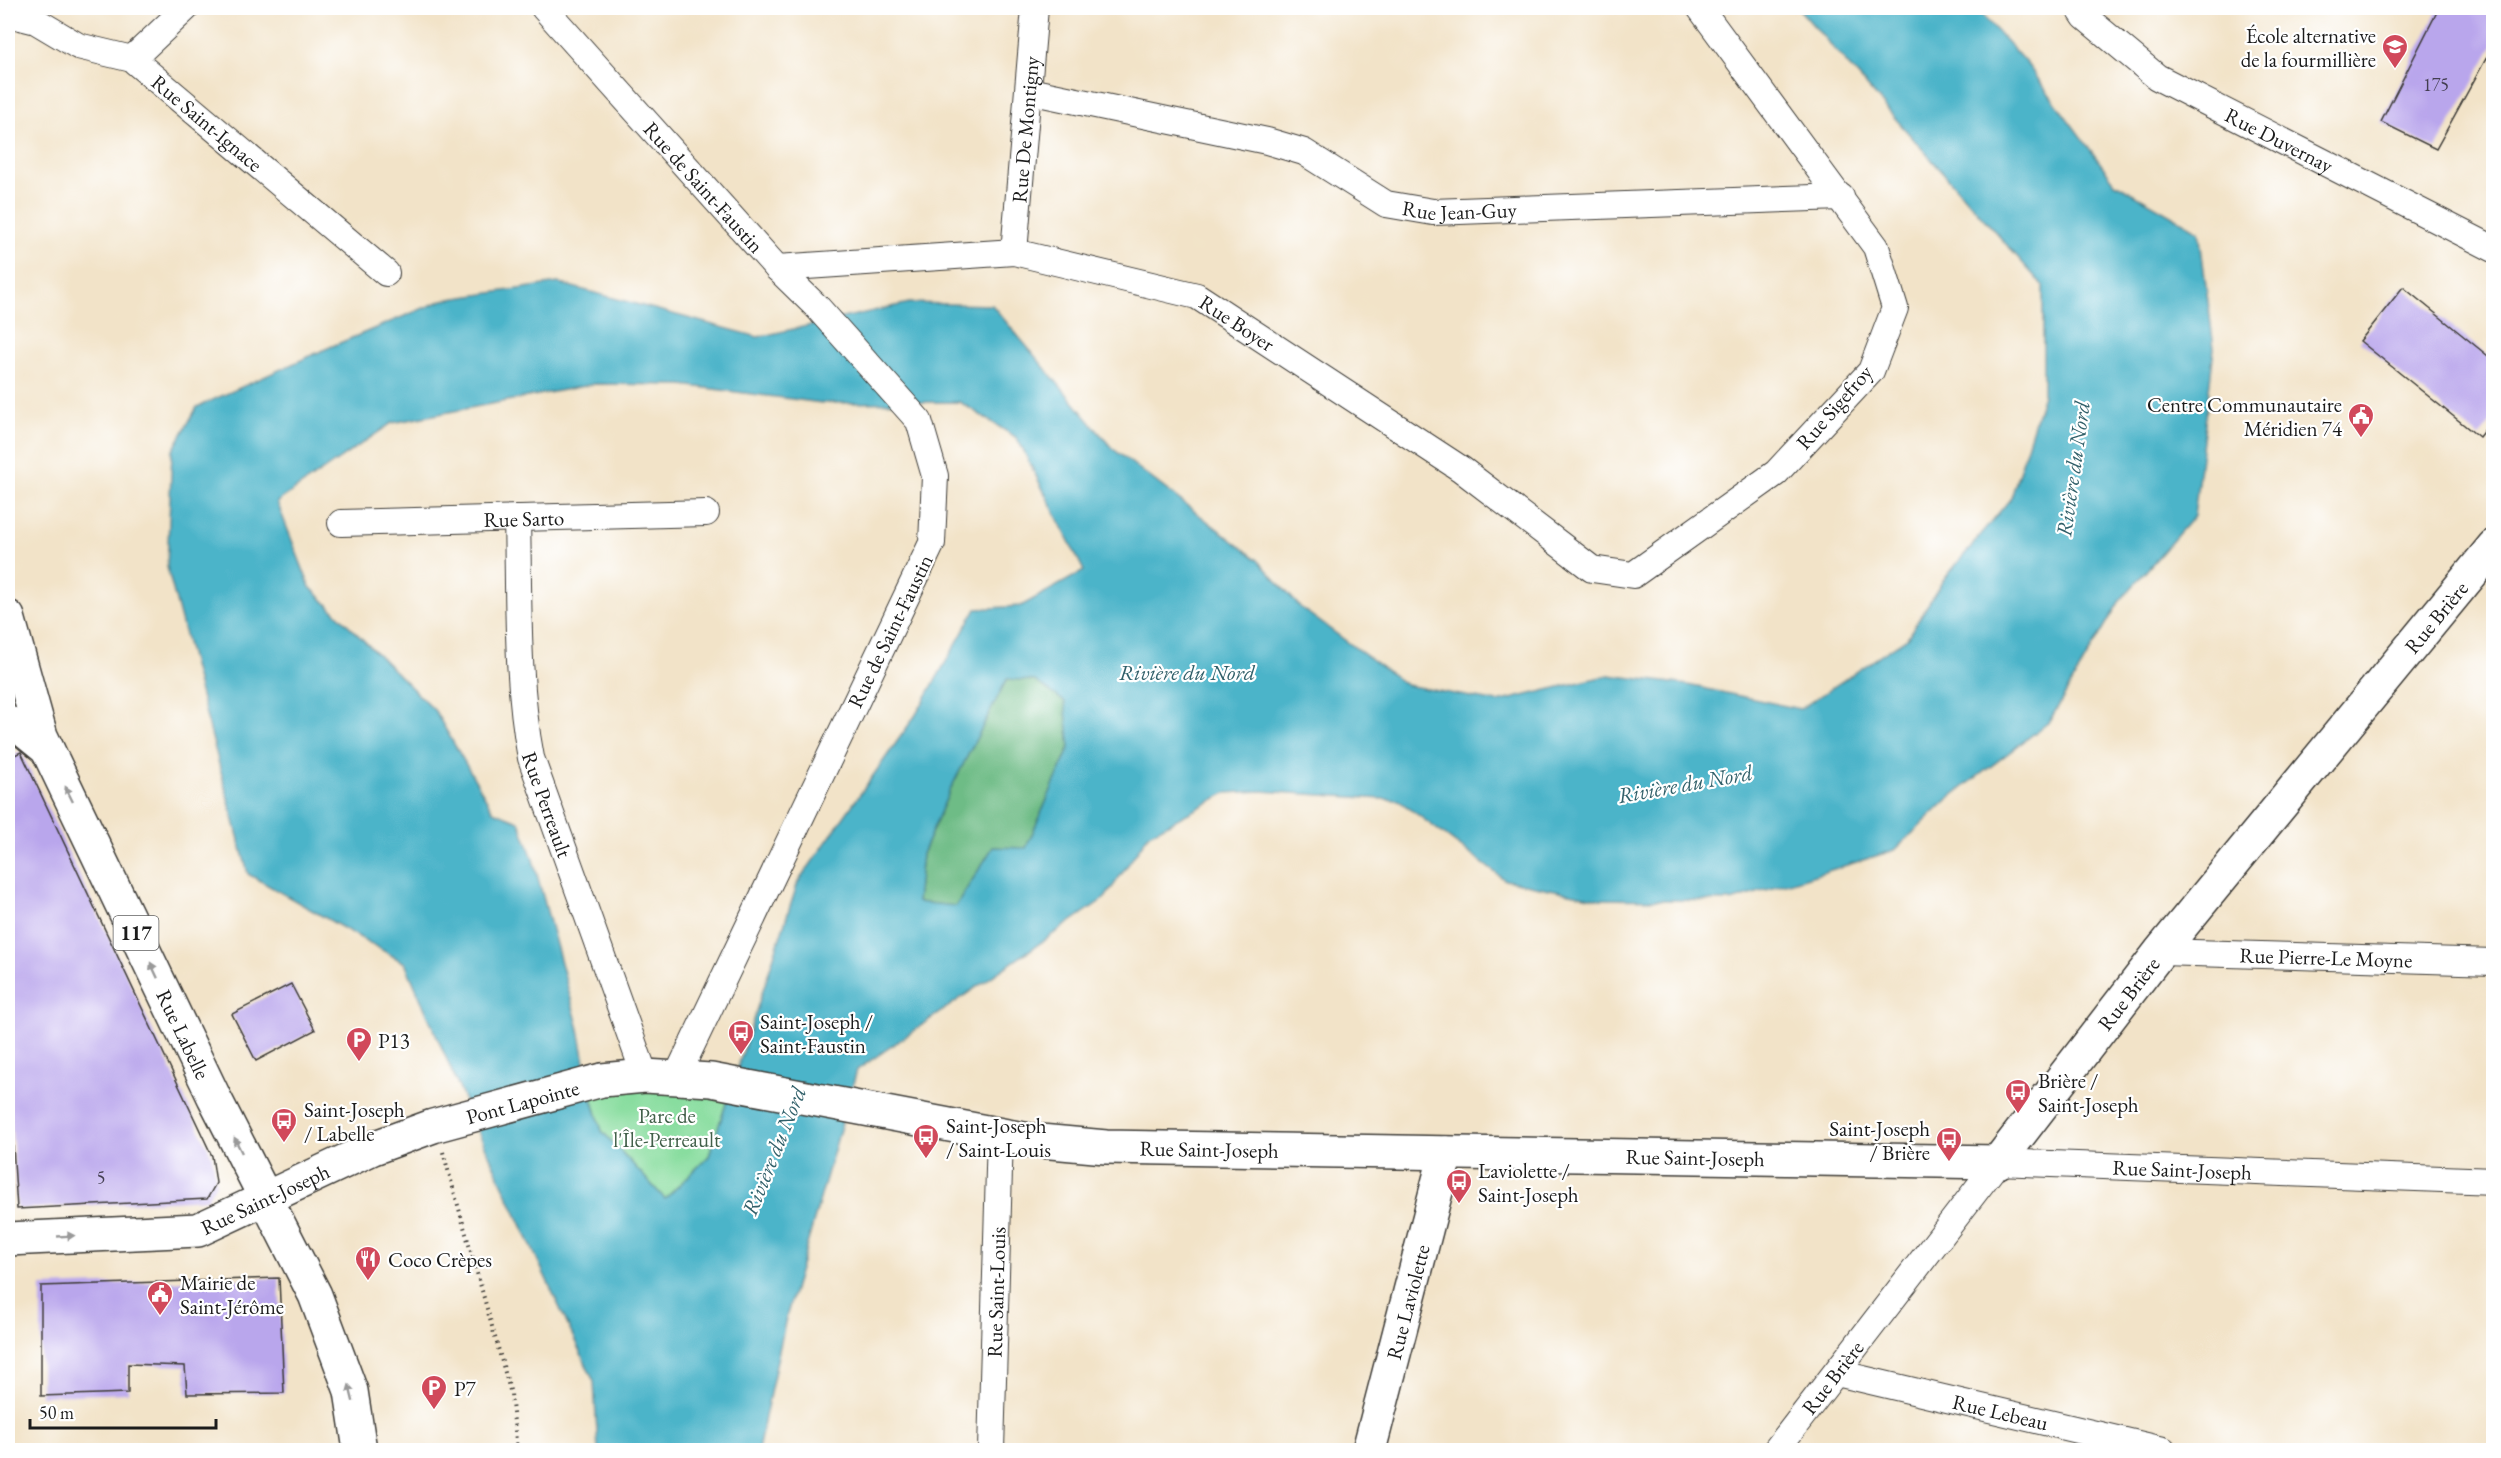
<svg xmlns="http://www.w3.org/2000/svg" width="2501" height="1458" font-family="'EB Garamond',serif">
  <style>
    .green { fill: #88dd9f; stroke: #527c5e; stroke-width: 1.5 }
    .forest { fill: #6ebc86; stroke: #456c51; stroke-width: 1.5 }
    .water { fill: #4bb4c9; stroke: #346872; stroke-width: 1.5; fill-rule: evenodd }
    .building { fill: #b9a6ec }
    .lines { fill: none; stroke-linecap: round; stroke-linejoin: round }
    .street-casing { stroke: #3c3a36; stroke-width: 28 }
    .secondary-casing { stroke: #3c3a36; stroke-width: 36 }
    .primary-casing { stroke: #3c3a36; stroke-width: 36 }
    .path { stroke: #3c3a36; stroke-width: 4; stroke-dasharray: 1.5 4.5; stroke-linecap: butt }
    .street { stroke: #fff; stroke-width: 26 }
    .secondary { stroke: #fff; stroke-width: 33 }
    .primary { stroke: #fff; stroke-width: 33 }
    .oneway { fill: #999 }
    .labels { text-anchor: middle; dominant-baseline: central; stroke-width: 4.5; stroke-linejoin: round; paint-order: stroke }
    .number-label { font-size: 18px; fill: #433e50 }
    .shield { fill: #fff; stroke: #606060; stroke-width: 1.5 }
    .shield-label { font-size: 20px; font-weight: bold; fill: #1c1c1c }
    .poi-label { font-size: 21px; fill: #1c1c1c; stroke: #fff; text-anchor: start }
    .street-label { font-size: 21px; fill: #1c1c1c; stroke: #fff }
    .park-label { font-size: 21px; fill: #42604a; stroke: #fff }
    .water-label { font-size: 22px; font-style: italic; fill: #31606a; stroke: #fff }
  </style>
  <rect width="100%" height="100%" fill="#fff"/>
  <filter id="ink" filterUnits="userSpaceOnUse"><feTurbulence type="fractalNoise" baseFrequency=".0167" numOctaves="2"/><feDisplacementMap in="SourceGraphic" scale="12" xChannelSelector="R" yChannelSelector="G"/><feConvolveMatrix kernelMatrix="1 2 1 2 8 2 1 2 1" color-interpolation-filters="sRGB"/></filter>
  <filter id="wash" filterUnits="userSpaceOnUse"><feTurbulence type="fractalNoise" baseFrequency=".008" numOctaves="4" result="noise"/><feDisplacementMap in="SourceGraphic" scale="24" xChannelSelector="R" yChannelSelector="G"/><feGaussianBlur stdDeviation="1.35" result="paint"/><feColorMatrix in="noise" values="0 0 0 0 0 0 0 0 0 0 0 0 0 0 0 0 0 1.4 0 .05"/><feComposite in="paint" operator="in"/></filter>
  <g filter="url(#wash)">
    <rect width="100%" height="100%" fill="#f2e3c8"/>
    <path class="green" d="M 645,1076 L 730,1092 L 709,1156 L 665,1199 L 602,1131 L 591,1095 Z"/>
    <path class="forest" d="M 1007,678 L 1035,681 L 1065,702 L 1070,747 L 1026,849 L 993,848 L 956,907 L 917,902 L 922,854 L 950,790 Z"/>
    <path class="water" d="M 1798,8 L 1976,8 L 2027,64 L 2115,183 L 2199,231 L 2214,348 L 2194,516 L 2119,602 L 2049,722 L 1948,799 L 1895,850 L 1731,901 L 1600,899 L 1505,880 L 1398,800 L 1261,791 L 1226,793 L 1149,834 L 1105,898 L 857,1070 L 786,1318 L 758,1450 L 598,1450 L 594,1382 L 477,1129 L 405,963 L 248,874 L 167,567 L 172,452 L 197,407 L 330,347 L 443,300 L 558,283 L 758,337 L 909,303 L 992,305 L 1112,448 L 1258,560 L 1300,607 L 1406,685 L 1498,702 L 1609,675 L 1688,685 L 1800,709 L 1907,638 L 1942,582 L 2011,498 L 2043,395 L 2043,286 ZM 595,384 L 682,385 L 822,403 L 960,402 L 1017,438 L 1084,571 L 1021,606 L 976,609 L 915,716 L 798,882 L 709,1156 L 665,1199 L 602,1131 L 591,1095 L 579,1029 L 532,856 L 519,821 L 493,811 L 435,711 L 310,587 L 277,502 L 392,423 ZM 1007,679 L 1035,681 L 1065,702 L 1070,747 L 1026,848 L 993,847 L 956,906 L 917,902 L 922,854 L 950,790 Z"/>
    <g id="blocks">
      <path class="building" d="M 2439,8 L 2493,8 L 2493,46 L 2436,149 L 2381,122 Z
        M 2403,287 L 2493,360 L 2493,419 L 2479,437 L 2360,341 Z
        M 21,752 L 212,1156 L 216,1183 L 207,1199 L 17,1209 L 8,1067 L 8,758 Z
        M 291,984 L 315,1030 L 256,1061 L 232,1014 Z
        M 279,1278 L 284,1393 L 187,1394 L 185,1366 L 128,1364 L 128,1393 L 41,1396 L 41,1286 Z"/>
    </g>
  </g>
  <g filter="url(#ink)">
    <use href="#blocks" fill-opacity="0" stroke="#3c3a36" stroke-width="1.5"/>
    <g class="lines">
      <defs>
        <g id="street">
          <path id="s1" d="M 544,8 L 777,268 L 818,308 L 919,421 L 935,476 L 932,543 L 677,1076"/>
          <path id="s2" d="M 2079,8 L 2085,17 L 2157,77 L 2494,249"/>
          <path id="s3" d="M 8,14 L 36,21 L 78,46 L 132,59 L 386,273"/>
          <path d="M 132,59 L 186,8"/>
          <path id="s4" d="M 1029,91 L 1267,141 L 1304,152 L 1386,204 L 1433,212 L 1841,197"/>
          <path id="s5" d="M 1014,252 L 1035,8"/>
          <path id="s6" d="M 777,268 L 1014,252 L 1197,296 L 1461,469 L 1592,569 L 1633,575 L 1776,473 L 1871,371 L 1895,308 L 1876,247 L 1700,8"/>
          <path id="s7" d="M 517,518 C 519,598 516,680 531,758 L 645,1076"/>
          <path id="s8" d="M 341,523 L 706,513"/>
          <path id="s9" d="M 2160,952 L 2494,962"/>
          <path id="s10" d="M 1837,1373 L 2163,1450"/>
          <path id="s11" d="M 991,1450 L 1000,1134"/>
          <path id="s12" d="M 1776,1450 L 1998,1162 L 2494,1181"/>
        </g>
        <g id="secondary">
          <path id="s13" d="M 8,1239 L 198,1230 L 373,1148 L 433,1126 L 602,1080 L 645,1076 L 711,1080 L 1029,1140 L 1106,1147 L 1998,1162 L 2160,952 L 2494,546"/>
          <path id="s14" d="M 1369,1450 L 1446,1153"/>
        </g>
        <g id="primary">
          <path id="s15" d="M 8,617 L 41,736 L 214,1097 L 315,1295 L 351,1391 L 360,1450"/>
          <path d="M 8,723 L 20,727 L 47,749"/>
        </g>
      </defs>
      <use href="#street" class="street-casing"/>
      <use href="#secondary" class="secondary-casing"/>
      <use href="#primary" class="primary-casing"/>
      <path class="path" d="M 443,1152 L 511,1394 L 517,1450"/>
      <use href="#street" class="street"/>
      <use href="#secondary" class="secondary"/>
      <use href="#primary" class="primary"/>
    </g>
    <defs><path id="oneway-solid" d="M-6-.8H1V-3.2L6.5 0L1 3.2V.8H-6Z" transform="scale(1.5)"/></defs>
    <g class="oneway">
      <use href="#oneway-solid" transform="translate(69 794) rotate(-116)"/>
      <use href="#oneway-solid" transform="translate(154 970) rotate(-115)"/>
      <use href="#oneway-solid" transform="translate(238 1145) rotate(-116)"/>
      <use href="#oneway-solid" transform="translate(66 1236) rotate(-3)"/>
      <use href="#oneway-solid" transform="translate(351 1393) rotate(-104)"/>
    </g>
  </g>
  <defs>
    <symbol id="school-pin" viewBox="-11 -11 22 30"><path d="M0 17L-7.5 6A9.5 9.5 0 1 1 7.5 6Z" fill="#d1495b" stroke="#fff"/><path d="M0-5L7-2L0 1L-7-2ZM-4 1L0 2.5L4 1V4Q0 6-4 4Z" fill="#fff"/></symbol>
    <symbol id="civic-pin" viewBox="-11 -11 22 30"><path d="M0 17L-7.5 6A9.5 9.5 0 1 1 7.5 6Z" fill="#d1495b" stroke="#fff"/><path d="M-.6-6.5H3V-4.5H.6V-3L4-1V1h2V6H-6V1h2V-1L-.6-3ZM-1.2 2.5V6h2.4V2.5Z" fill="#fff"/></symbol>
    <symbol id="bus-pin" viewBox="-11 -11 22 30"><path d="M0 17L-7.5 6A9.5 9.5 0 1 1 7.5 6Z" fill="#d1495b" stroke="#fff"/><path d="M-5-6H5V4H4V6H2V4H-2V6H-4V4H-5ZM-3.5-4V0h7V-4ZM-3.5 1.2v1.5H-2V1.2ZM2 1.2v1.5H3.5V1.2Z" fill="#fff"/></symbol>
    <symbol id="parking-pin" viewBox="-11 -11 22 30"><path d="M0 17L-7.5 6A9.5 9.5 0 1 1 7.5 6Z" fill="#d1495b" stroke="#fff"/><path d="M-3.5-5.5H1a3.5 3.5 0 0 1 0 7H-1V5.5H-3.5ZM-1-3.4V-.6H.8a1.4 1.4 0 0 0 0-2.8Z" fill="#fff"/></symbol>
    <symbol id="restaurant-pin" viewBox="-11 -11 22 30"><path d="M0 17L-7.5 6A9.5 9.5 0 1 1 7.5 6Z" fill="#d1495b" stroke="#fff"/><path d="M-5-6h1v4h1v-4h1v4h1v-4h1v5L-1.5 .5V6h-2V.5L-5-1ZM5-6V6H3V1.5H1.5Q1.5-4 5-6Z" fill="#fff"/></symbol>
  </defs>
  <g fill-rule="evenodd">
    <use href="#school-pin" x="2380" y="32" width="30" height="40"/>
    <use href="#civic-pin" x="2346" y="401" width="30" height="40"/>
    <use href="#bus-pin" x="726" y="1018" width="30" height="40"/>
    <use href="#parking-pin" x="344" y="1025" width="30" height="40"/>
    <use href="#bus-pin" x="2003" y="1077" width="30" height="40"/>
    <use href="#bus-pin" x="269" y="1106" width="30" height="40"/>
    <use href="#bus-pin" x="911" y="1122" width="30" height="40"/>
    <use href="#bus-pin" x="1934" y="1125" width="30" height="40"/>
    <use href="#bus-pin" x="1444" y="1167" width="30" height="40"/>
    <use href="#restaurant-pin" x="353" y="1244" width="30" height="40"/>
    <use href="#civic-pin" x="145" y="1279" width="30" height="40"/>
    <use href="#parking-pin" x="419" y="1373" width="30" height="40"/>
  </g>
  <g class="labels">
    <g class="number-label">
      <text x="2436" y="84">175</text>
      <text x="101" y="1177">5</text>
    </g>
    <rect class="shield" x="113.5" y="916" width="45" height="34" rx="4.5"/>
    <g class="shield-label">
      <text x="136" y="933">117</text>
    </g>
    <g class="poi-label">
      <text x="2376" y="35" text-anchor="end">École alternative<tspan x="2376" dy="24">de la fourmillière</tspan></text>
      <text x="2342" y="404" text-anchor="end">Centre Communautaire<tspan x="2342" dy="24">Méridien 74</tspan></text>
      <text x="760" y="1021">Saint-Joseph /<tspan x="760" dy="24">Saint-Faustin</tspan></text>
      <text x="378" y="1040">P13</text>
      <text x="2038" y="1080">Brière /<tspan x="2038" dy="24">Saint-Joseph</tspan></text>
      <text x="304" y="1109">Saint-Joseph<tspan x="304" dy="24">/ Labelle</tspan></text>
      <text x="946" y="1125">Saint-Joseph<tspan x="946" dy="24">/ Saint-Louis</tspan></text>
      <text x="1930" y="1128" text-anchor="end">Saint-Joseph<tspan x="1930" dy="24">/ Brière</tspan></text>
      <text x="1478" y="1170">Laviolette /<tspan x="1478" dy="24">Saint-Joseph</tspan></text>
      <text x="388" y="1259">Coco Crèpes</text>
      <text x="180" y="1282">Mairie de<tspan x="180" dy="24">Saint-Jérôme</tspan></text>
      <text x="454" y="1388">P7</text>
    </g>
    <g class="street-label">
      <text stroke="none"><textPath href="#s3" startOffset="232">Rue Saint-Ignace</textPath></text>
      <text stroke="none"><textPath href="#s5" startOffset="123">Rue De Montigny</textPath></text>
      <text stroke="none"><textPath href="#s2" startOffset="242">Rue Duvernay</textPath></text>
      <text stroke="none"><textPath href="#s1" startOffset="240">Rue de Saint-Faustin</textPath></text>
      <text stroke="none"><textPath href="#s4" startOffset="453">Rue Jean-Guy</textPath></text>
      <text stroke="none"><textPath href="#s6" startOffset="474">Rue Boyer</textPath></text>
      <text transform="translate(1834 407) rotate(-49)">Rue Sigefroy</text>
      <text stroke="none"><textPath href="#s8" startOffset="183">Rue Sarto</textPath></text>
      <text stroke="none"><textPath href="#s13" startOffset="2724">Rue Brière</textPath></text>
      <text transform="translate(890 631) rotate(-64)">Rue de Saint-Faustin</text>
      <text stroke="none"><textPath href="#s7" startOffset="290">Rue Perreault</textPath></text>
      <text stroke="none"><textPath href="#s9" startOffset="166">Rue Pierre-Le Moyne</textPath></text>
      <text stroke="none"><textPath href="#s13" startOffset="2238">Rue Brière</textPath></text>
      <text stroke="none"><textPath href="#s15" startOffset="454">Rue Labelle</textPath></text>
      <text stroke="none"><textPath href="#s13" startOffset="540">Pont Lapointe</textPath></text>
      <text stroke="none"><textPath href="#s13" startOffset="1236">Rue Saint-Joseph</textPath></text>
      <text stroke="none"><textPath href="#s13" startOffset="1722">Rue Saint-Joseph</textPath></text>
      <text stroke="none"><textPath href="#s12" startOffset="548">Rue Saint-Joseph</textPath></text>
      <text stroke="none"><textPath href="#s13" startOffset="264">Rue Saint-Joseph</textPath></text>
      <text stroke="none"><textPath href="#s11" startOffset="158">Rue Saint-Louis</textPath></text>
      <text stroke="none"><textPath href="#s14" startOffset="153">Rue Laviolette</textPath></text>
      <text stroke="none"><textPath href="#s12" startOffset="92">Rue Brière</textPath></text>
      <text stroke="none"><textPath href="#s10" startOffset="168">Rue Lebeau</textPath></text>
    </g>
    <g class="park-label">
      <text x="667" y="1115">Parc de<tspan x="667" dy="24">l'Île-Perreault</tspan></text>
    </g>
    <g class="water-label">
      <text transform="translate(2073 469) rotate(-82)">Rivière du Nord</text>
      <text x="1187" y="672">Rivière du Nord</text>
      <text transform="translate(1685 784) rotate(-10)">Rivière du Nord</text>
      <text transform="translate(774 1151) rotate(-68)">Rivière du Nord</text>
    </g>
  </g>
  <rect width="2501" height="1458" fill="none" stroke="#fff" stroke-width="30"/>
  <path d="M30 1419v9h186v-9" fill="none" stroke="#1c1c1c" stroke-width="3"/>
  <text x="39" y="1419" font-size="18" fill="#1c1c1c" stroke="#ffffff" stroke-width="4.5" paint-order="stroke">50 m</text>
</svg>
